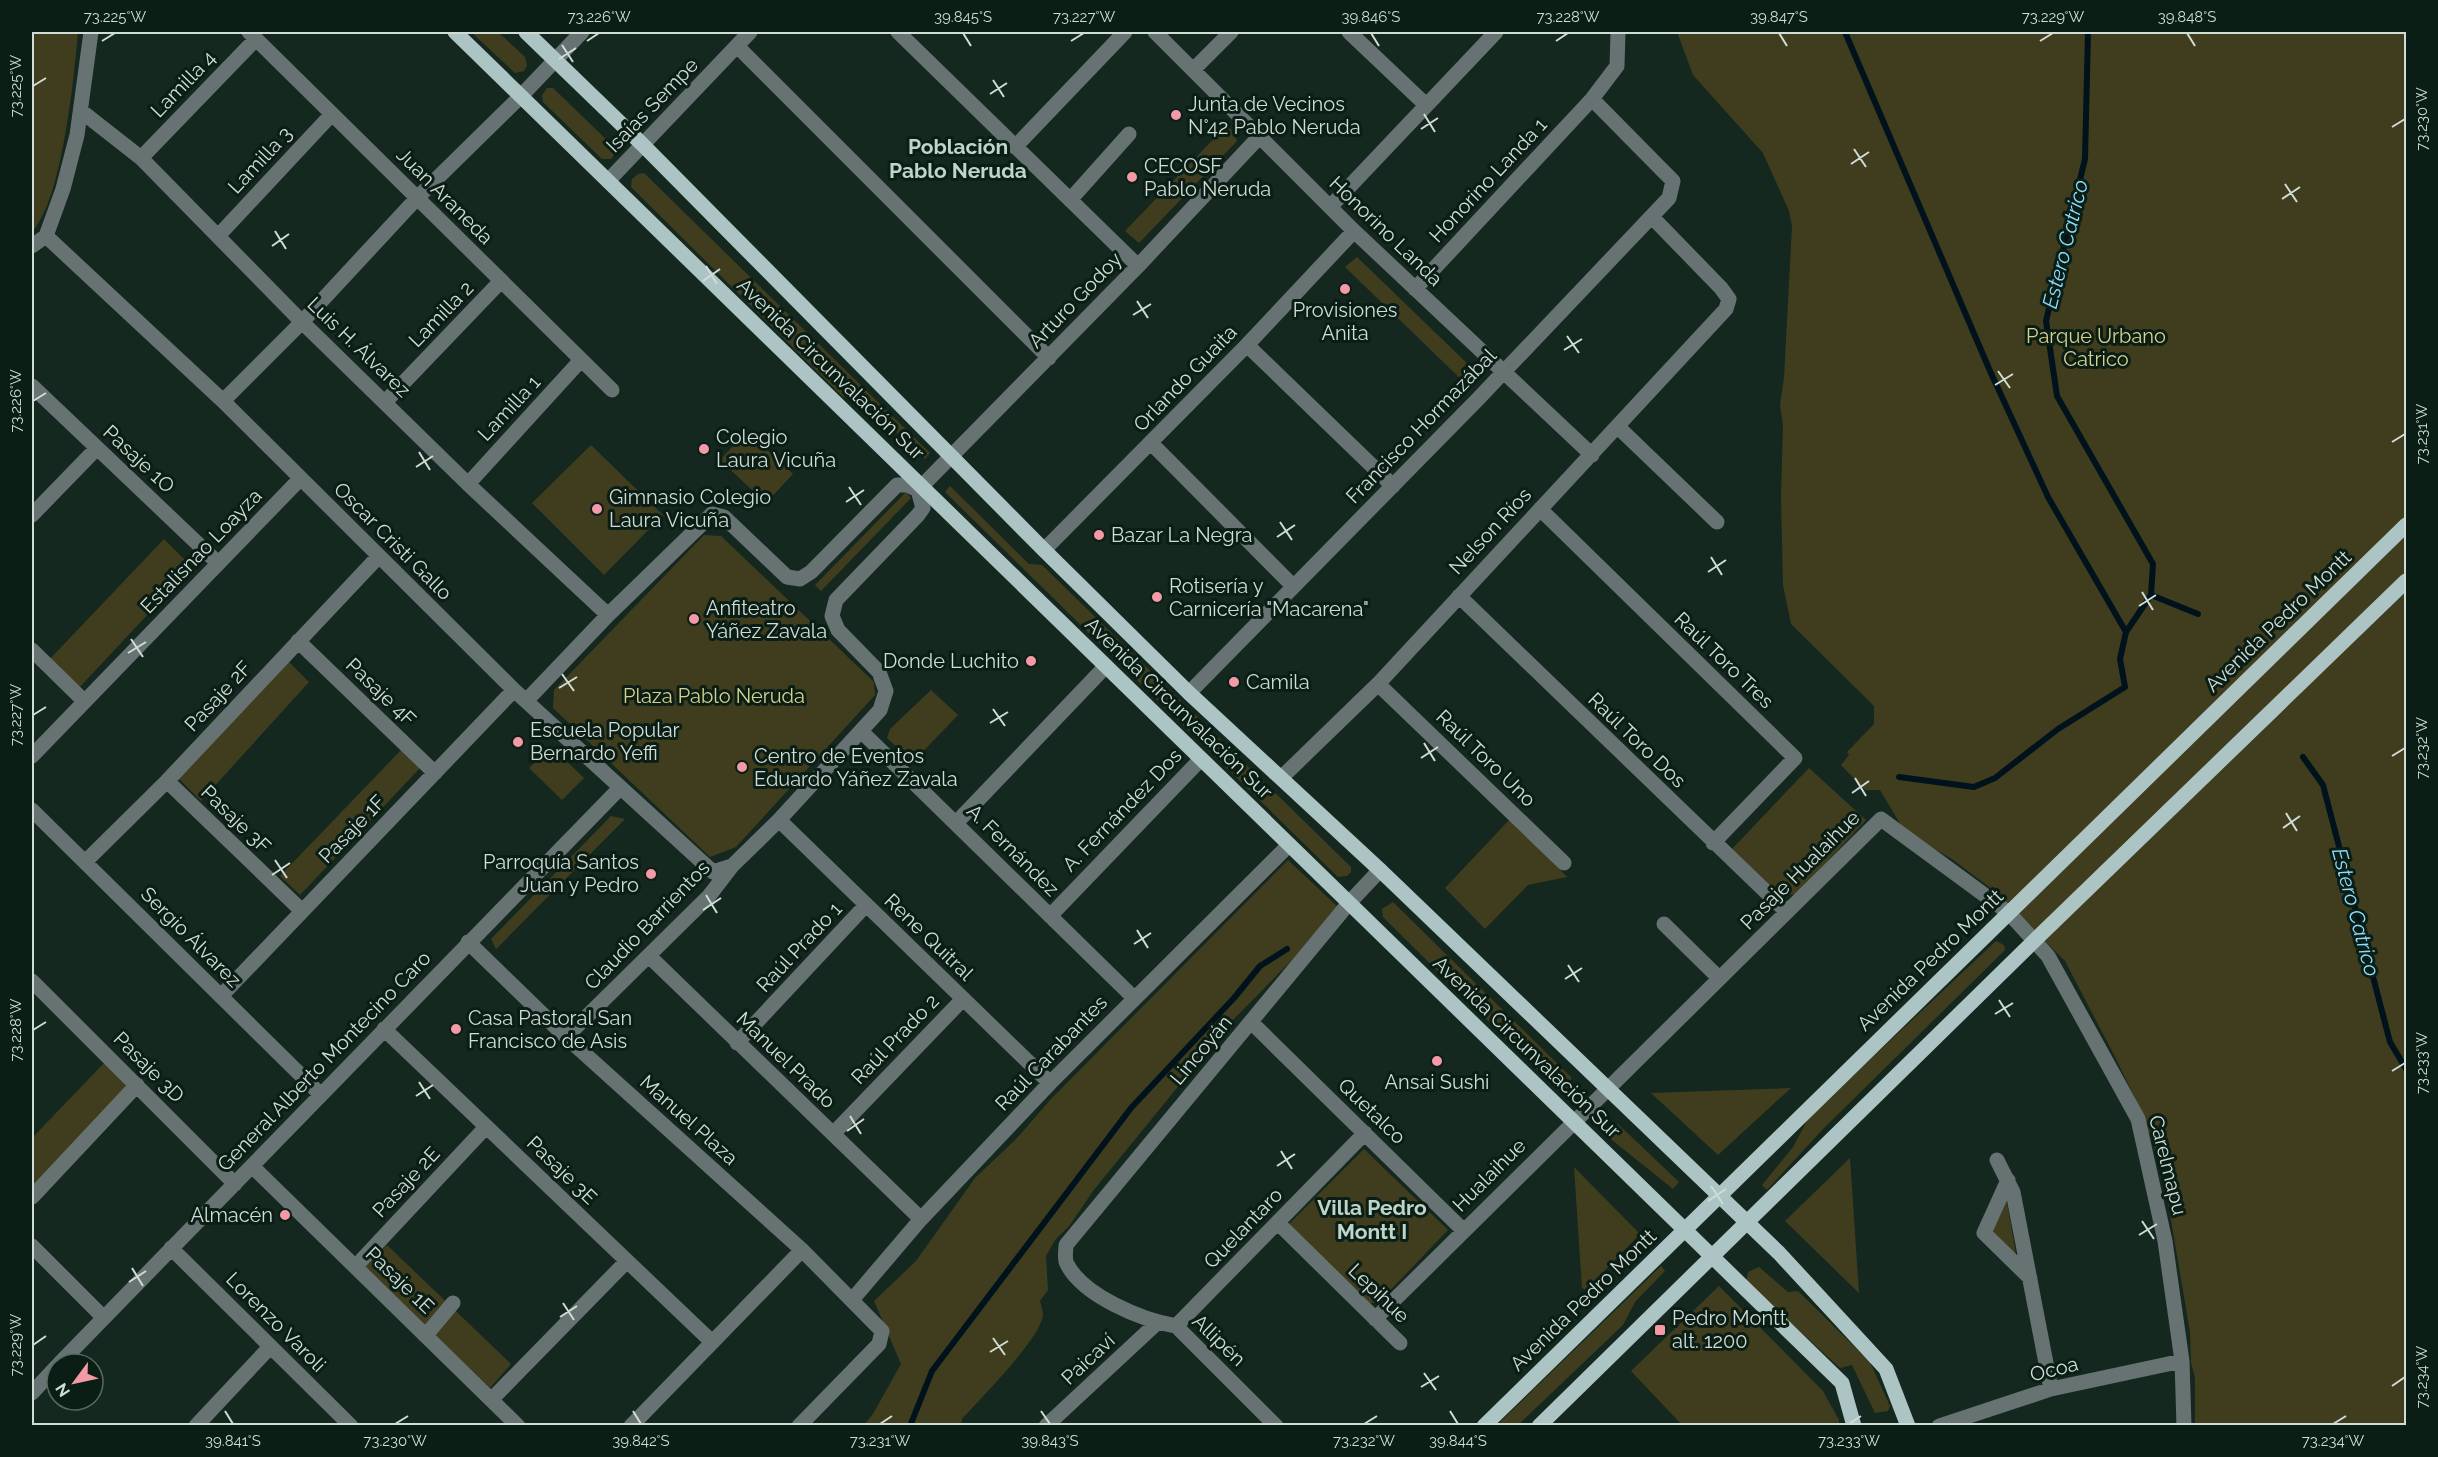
<svg xmlns="http://www.w3.org/2000/svg" width="2438" height="1457" font-family="Raleway,sans-serif">
  <style>
    .green { fill: #403d1f }
    .lines { fill: none; stroke-linecap: round; stroke-linejoin: round }
    .stream { stroke: #00121b; stroke-width: 6 }
    .minor { stroke: #677373; stroke-width: 15 }
    .major { stroke: #acc5c4; stroke-width: 15 }
    .ticks { fill: none; stroke: #d0dcd6; stroke-width: 2 }
    .poi-dot { fill: #f49aa6; stroke: #0a1e16; stroke-width: 2 }
    .labels { text-anchor: middle; dominant-baseline: central; stroke-width: 6; stroke-linejoin: round; paint-order: stroke }
    .street-label { font-size: 20px; fill: #d0dcd6; stroke: #0a1e16 }
    .poi-label { font-size: 20px; fill: #d0dcd6; stroke: #0a1e16; text-anchor: start }
    .park-label { font-size: 20px; fill: #d8d18b; stroke: #0a1e16 }
    .neighbourhood-label { font-size: 21px; font-weight: bold; fill: #bed6ca; stroke: #0a1e16 }
    .water-label { font-size: 21px; font-style: italic; fill: #8bdcfc; stroke: #0a1e16 }
    .neatline { fill: none; stroke: #d0dcd6; stroke-width: 2 }
    .ticks-label { font-size: 15px; text-anchor: middle; fill: #d0dcd6 }
  </style>
  <rect width="100%" height="100%" fill="#14281f"/>
  <path class="green" d="M 32,32 L 78,32 C 74,78 62,200 32,232 Z
    M 471,32 L 498,32 L 525,57 L 527,65 L 524,71 L 515,73 Z
    M 1677,32 L 2406,32 L 2406,1425 L 2195,1425 L 2195,1378 L 2191,1363 L 2190,1332 L 2162,1167 L 2139,1106 L 2114,1055 L 2065,961 L 1993,890 L 1952,859 L 1918,840 L 1902,827 L 1880,790 L 1865,790 L 1841,765 L 1849,755 L 1847,752 L 1874,724 L 1874,706 L 1791,624 L 1783,585 L 1781,497 L 1783,425 L 1780,405 L 1784,378 L 1792,226 L 1789,211 L 1763,153 L 1693,75 Z
    M 547,88 L 553,88 L 613,146 L 616,152 L 611,159 L 602,159 L 543,102 L 542,95 Z
    M 1228,124 L 1237,141 L 1139,243 L 1125,231 Z
    M 644,173 L 930,453 L 925,459 L 860,398 L 843,397 L 631,187 L 632,179 L 638,174 Z
    M 1357,257 L 1473,369 L 1476,380 L 1469,387 L 1345,267 Z
    M 747,431 L 793,474 L 766,503 L 720,460 Z
    M 591,445 L 663,515 L 604,575 L 532,503 Z
    M 950,486 L 1029,564 L 1042,565 L 1351,867 L 1351,872 L 1347,876 L 1338,877 L 945,492 Z
    M 906,492 L 911,498 L 821,591 L 815,585 Z
    M 704,535 L 721,536 L 874,682 L 875,695 L 736,847 L 710,857 L 553,708 L 554,690 Z
    M 164,539 L 192,567 L 77,690 L 47,662 Z
    M 286,659 L 309,682 L 201,801 L 177,777 Z
    M 931,690 L 958,715 L 913,762 L 887,738 L 890,729 Z
    M 551,746 L 584,778 L 562,800 L 529,768 Z
    M 401,750 L 420,768 L 300,895 L 280,876 Z
    M 1809,768 L 1866,820 L 1797,894 L 1781,896 L 1732,849 Z
    M 611,816 L 625,819 L 496,949 L 491,939 Z
    M 1511,818 L 1567,877 L 1528,885 L 1485,929 L 1445,888 Z
    M 1288,860 L 1338,907 L 1294,958 L 1229,1024 L 1093,1191 L 1070,1225 L 1055,1240 L 1046,1256 L 1048,1290 L 1040,1301 C 1041,1305 1043,1311 1043,1315 C 1041,1338 980,1399 962,1419 L 961,1425 L 863,1426 L 873,1414 L 901,1364 L 874,1301 L 916,1261 L 975,1178 L 1017,1138 L 1051,1099 Z
    M 1393,902 L 1571,1077 L 1571,1088 L 1567,1091 L 1560,1092 L 1383,917 L 1382,909 Z
    M 1996,941 L 2004,945 L 2005,950 L 1823,1129 L 1767,1190 L 1762,1185 L 1793,1147 L 1809,1117 Z
    M 105,1062 L 130,1087 L 32,1188 L 32,1138 Z
    M 1791,1088 L 1718,1155 L 1651,1093 Z
    M 1618,1124 L 1679,1182 L 1673,1189 L 1607,1136 L 1610,1126 Z
    M 1364,1149 L 1448,1230 L 1378,1303 L 1369,1303 L 1287,1226 Z
    M 1850,1158 L 1859,1293 L 1785,1221 Z
    M 1574,1167 L 1640,1234 L 1586,1290 L 1582,1288 Z
    M 2006,1197 L 2016,1254 L 1991,1232 Z
    M 387,1245 L 511,1364 L 490,1388 L 364,1267 Z
    M 1661,1266 L 1665,1271 L 1635,1302 L 1623,1325 L 1518,1425 L 1497,1425 Z
    M 1759,1267 L 1788,1292 L 1798,1291 L 1870,1362 L 1890,1406 L 1888,1411 L 1875,1413 L 1852,1365 L 1840,1368 L 1746,1282 L 1748,1272 Z
    M 1719,1286 L 1823,1391 L 1839,1420 L 1839,1425 L 1682,1425 L 1631,1371 Z"/>
  <g class="lines">
    <path class="stream" d="M 1845,32 L 1990,371 L 2048,497 L 2126,632
      M 2088,32 L 2085,159 L 2046,321 L 2057,396 L 2153,564 L 2151,595 L 2198,614
      M 2303,757 L 2323,785 L 2390,1042 L 2406,1069
      M 1899,777 L 1974,787 L 1995,778 L 2058,729 L 2125,687 L 2120,659 L 2126,632 L 2151,595
      M 910,1426 L 932,1371 L 1131,1108 L 1234,998 L 1260,966 L 1287,949"/>
    <path class="minor" d="M 249,32 L 612,390
      M 898,32 L 1138,266
      M 1155,32 L 1354,231 L 1592,455
      M 1349,32 L 1426,105
      M 737,46 L 1049,358
      M 1193,70 L 1231,32
      M 81,111 L 141,158 L 302,322 L 468,484 L 608,615
      M 1015,147 L 1125,32
      M 141,158 L 256,39
      M 608,181 L 750,32
      M 1070,200 L 1129,134
      M 1331,206 L 1496,32
      M 219,235 L 332,114
      M 46,236 L 223,401 L 514,690 L 713,872 L 732,866 L 779,820 L 880,710 L 886,691 L 879,672 L 838,630 L 832,616 L 836,600 L 918,515 L 923,508 L 918,490
      M 32,246 L 46,236 L 63,189 L 77,135 L 91,32
      M 1415,289 L 1592,99 L 1617,66 L 1618,32
      M 1247,345 L 1393,486
      M 32,386 L 218,563
      M 223,401 L 302,322 L 418,197 L 521,96 L 582,32
      M 385,402 L 501,281
      M 1618,427 L 1717,522
      M 1151,443 L 1293,586
      M 468,484 L 581,360
      M 918,490 L 1138,266 L 1260,136
      M 1540,509 L 1795,758 L 1713,843
      M 32,515 L 97,448
      M 1044,550 L 1247,345 L 1354,231
      M 1459,596 L 1787,912
      M 298,641 L 435,773
      M 32,650 L 84,701
      M 1378,684 L 1564,863
      M 1189,693 L 1478,399 L 1669,198 L 1673,181 L 1592,99
      M 526,701 L 608,615 L 712,514 L 724,517 L 787,577 L 800,579 L 811,572 L 897,485 L 907,485 L 918,490
      M 862,732 L 1134,998
      M 32,756 L 300,479
      M 1281,778 L 1378,684 L 1726,309 L 1729,299 L 1721,288 L 1652,217
      M 167,781 L 302,911
      M 32,810 L 320,1094
      M 779,820 L 1050,1083
      M 956,823 L 1106,666
      M 85,862 L 167,781 L 379,556
      M 1050,916 L 1201,759
      M 1664,924 L 1719,978
      M 468,942 L 566,1037 L 802,1250 L 882,1331 L 879,1344 L 799,1426
      M 649,956 L 921,1219
      M 32,981 L 235,1184
      M 221,996 L 514,690
      M 1251,1022 L 1464,1231
      M 384,1029 L 712,1342
      M 566,1037 L 709,896 L 732,866
      M 737,1043 L 866,905
      M 833,1134 L 963,999
      M 1997,1160 L 2013,1192 L 2051,1389
      M 252,1166 L 518,1426
      M 2008,1180 L 1984,1233 L 2030,1278
      M 32,1197 L 137,1085
      M 1278,1223 L 1400,1343
      M 32,1246 L 104,1318
      M 171,1248 L 351,1426
      M 356,1266 L 486,1127
      M 852,1300 L 921,1219 L 1050,1083 L 1289,845
      M 1375,1319 L 1881,819 L 2009,913 L 2048,956 L 2138,1119 L 2165,1241 L 2182,1361 L 2184,1426
      M 1176,1326 L 1365,1133
      M 426,1335 L 453,1303
      M 59,1364 L 620,788
      M 32,1393 L 57,1366
      M 492,1399 L 627,1261
      M 196,1426 L 270,1347
      M 631,1426 L 802,1250
      M 1046,1426 L 1158,1322
      M 1276,1426 L 1176,1326 C 1142,1320 1083,1296 1067,1264 C 1064,1259 1066,1251 1066,1245 L 1349,903 L 1380,870
      M 1939,1426 L 2051,1389 L 2182,1361"/>
    <path class="major" d="M 455,32 L 1842,1383 L 1854,1426
      M 526,32 L 643,145 L 1044,550 L 1189,693 L 1380,870 L 1779,1253 L 1886,1369 L 1908,1426
      M 1484,1426 L 2406,525
      M 1539,1426 L 2034,941 L 2406,581"/>
  </g>
  <path class="ticks" d="M 963,33 L 971,46M 1371,33 L 1379,46M 1779,33 L 1787,46M 2187,33 L 2195,46M 102,41 L 115,33M 587,41 L 599,33M 1071,41 L 1084,33M 1556,41 L 1568,33M 2040,41 L 2053,33M 562,45 L 573,62M 559,59 L 576,48M 993,80 L 1004,97M 33,86 L 46,78M 990,94 L 1007,83M 1424,114 L 1435,132M 2392,127 L 2405,119M 1421,129 L 1438,118M 1854,149 L 1866,167M 1851,164 L 1869,152M 2285,184 L 2297,202M 2282,199 L 2300,187M 275,231 L 286,249M 272,246 L 289,234M 706,266 L 717,284M 703,281 L 720,269M 1137,301 L 1148,318M 1133,315 L 1151,304M 1567,336 L 1579,353M 1564,350 L 1582,339M 1998,371 L 2010,388M 1995,385 L 2013,374M 33,401 L 46,393M 2392,442 L 2405,434M 419,452 L 430,470M 416,467 L 433,456M 849,487 L 861,505M 846,502 L 864,490M 1280,522 L 1292,540M 1277,537 L 1295,525M 1711,557 L 1722,575M 1708,572 L 1726,560M 2142,592 L 2153,610M 2139,606 L 2156,595M 131,639 L 143,657M 128,653 L 146,642M 562,674 L 574,691M 559,688 L 577,677M 993,709 L 1005,726M 33,715 L 46,707M 990,723 L 1008,712M 1424,743 L 1435,761M 2392,756 L 2405,748M 1421,758 L 1438,747M 1855,778 L 1866,796M 1852,793 L 1869,781M 2286,813 L 2297,831M 2283,828 L 2300,816M 275,860 L 287,878M 272,875 L 290,863M 706,895 L 717,913M 703,910 L 721,898M 1137,930 L 1148,948M 1134,944 L 1151,933M 1568,965 L 1579,982M 1565,979 L 1582,968M 1999,1000 L 2010,1017M 1995,1014 L 2013,1003M 33,1030 L 46,1022M 2392,1071 L 2405,1063M 419,1082 L 430,1099M 416,1096 L 433,1085M 850,1116 L 861,1134M 847,1131 L 864,1119M 1281,1151 L 1292,1169M 1277,1166 L 1295,1154M 1711,1186 L 1723,1204M 1708,1201 L 1726,1189M 2142,1221 L 2154,1239M 2139,1235 L 2157,1224M 132,1268 L 143,1286M 129,1282 L 146,1271M 563,1303 L 574,1320M 560,1317 L 577,1306M 993,1338 L 1005,1355M 33,1345 L 46,1336M 990,1352 L 1008,1341M 1424,1373 L 1436,1390M 2392,1386 L 2405,1377M 1421,1387 L 1439,1376M 225,1411 L 233,1424M 633,1411 L 641,1424M 1041,1411 L 1050,1424M 1450,1411 L 1458,1424M 395,1424 L 408,1416M 880,1424 L 892,1416M 1364,1424 L 1377,1416M 1849,1424 L 1861,1416M 2333,1424 L 2346,1416"/>
  <g class="poi-dot">
    <circle cx="1176" cy="115" r="6"/>
    <circle cx="1132" cy="177" r="6"/>
    <circle cx="1345" cy="289" r="6"/>
    <circle cx="704" cy="449" r="6"/>
    <circle cx="597" cy="509" r="6"/>
    <circle cx="1099" cy="535" r="6"/>
    <circle cx="1157" cy="597" r="6"/>
    <circle cx="694" cy="619" r="6"/>
    <circle cx="1031" cy="661" r="6"/>
    <circle cx="1234" cy="682" r="6"/>
    <circle cx="518" cy="742" r="6"/>
    <circle cx="742" cy="767" r="6"/>
    <circle cx="651" cy="874" r="6"/>
    <circle cx="456" cy="1029" r="6"/>
    <circle cx="1437" cy="1061" r="6"/>
    <circle cx="285" cy="1215" r="6"/>
    <rect x="1654" y="1324" width="12" height="12" rx="3"/>
  </g>
  <g class="labels">
    <g class="street-label">
      <text transform="translate(183 84) rotate(-46)">Lamilla 4</text>
      <text transform="translate(652 105) rotate(-46)">Isaías Sempe</text>
      <text transform="translate(260 160) rotate(-47)">Lamilla 3</text>
      <text transform="translate(1488 180) rotate(-47)">Honorino Landa 1</text>
      <text transform="translate(445 196) rotate(45)">Juan Araneda</text>
      <text transform="translate(1386 231) rotate(44)">Honorino Landa</text>
      <text transform="translate(1075 300) rotate(-46)">Arturo Godoy</text>
      <text transform="translate(441 314) rotate(-46)">Lamilla 2</text>
      <text transform="translate(359 347) rotate(44)">Luis H. Álvarez</text>
      <text transform="translate(831 369) rotate(44)">Avenida Circunvalación Sur</text>
      <text transform="translate(1185 378) rotate(-46)">Orlando Guaita</text>
      <text transform="translate(509 408) rotate(-47)">Lamilla 1</text>
      <text transform="translate(1421 426) rotate(-46)">Francisco Hormazábal</text>
      <text transform="translate(139 459) rotate(43)">Pasaje 1O</text>
      <text transform="translate(1490 531) rotate(-47)">Nelson Ríos</text>
      <text transform="translate(393 541) rotate(45)">Oscar Cristi Gallo</text>
      <text transform="translate(201 551) rotate(-46)">Estalisnao Loayza</text>
      <text transform="translate(2278 621) rotate(-44)">Avenida Pedro Montt</text>
      <text transform="translate(1724 660) rotate(44)">Raúl Toro Tres</text>
      <text transform="translate(381 692) rotate(44)">Pasaje 4F</text>
      <text transform="translate(218 696) rotate(-47)">Pasaje 2F</text>
      <text transform="translate(1179 708) rotate(44)">Avenida Circunvalación Sur</text>
      <text transform="translate(1637 740) rotate(44)">Raúl Toro Dos</text>
      <text transform="translate(1486 758) rotate(44)">Raúl Toro Uno</text>
      <text transform="translate(1122 810) rotate(-46)">A. Fernández Dos</text>
      <text transform="translate(236 819) rotate(44)">Pasaje 3F</text>
      <text transform="translate(352 829) rotate(-46)">Pasaje 1F</text>
      <text transform="translate(1013 850) rotate(45)">A. Fernández</text>
      <text transform="translate(1800 870) rotate(-45)">Pasaje Hualaihue</text>
      <text transform="translate(647 925) rotate(-46)">Claudio Barrientos</text>
      <text transform="translate(191 937) rotate(45)">Sergio Álvarez</text>
      <text transform="translate(929 937) rotate(44)">Rene Quitral</text>
      <text transform="translate(799 947) rotate(-47)">Raúl Prado 1</text>
      <text transform="translate(1930 960) rotate(-44)">Avenida Pedro Montt</text>
      <text transform="translate(895 1039) rotate(-46)">Raúl Prado 2</text>
      <text transform="translate(1527 1047) rotate(44)">Avenida Circunvalación Sur</text>
      <text transform="translate(1201 1050) rotate(-50)">Lincoyán</text>
      <text transform="translate(1051 1053) rotate(-46)">Raúl Carabantes</text>
      <text transform="translate(786 1060) rotate(44)">Manuel Prado</text>
      <text transform="translate(324 1061) rotate(-46)">General Alberto Montecino Caro</text>
      <text transform="translate(149 1067) rotate(45)">Pasaje 3D</text>
      <text transform="translate(1372 1111) rotate(44)">Quetalco</text>
      <text transform="translate(689 1120) rotate(42)">Manuel Plaza</text>
      <text transform="translate(2168 1165) rotate(76)">Carelmapu</text>
      <text transform="translate(562 1170) rotate(44)">Pasaje 3E</text>
      <text transform="translate(1489 1175) rotate(-45)">Hualaihue</text>
      <text transform="translate(406 1182) rotate(-47)">Pasaje 2E</text>
      <text transform="translate(1243 1228) rotate(-46)">Quelantaro</text>
      <text transform="translate(400 1280) rotate(44)">Pasaje 1E</text>
      <text transform="translate(1379 1293) rotate(44)">Lepihue</text>
      <text transform="translate(1583 1300) rotate(-44)">Avenida Pedro Montt</text>
      <text transform="translate(276 1322) rotate(45)">Lorenzo Varoli</text>
      <text transform="translate(1219 1340) rotate(44)">Allipén</text>
      <text transform="translate(1088 1359) rotate(-43)">Paicaví</text>
      <text transform="translate(2054 1369) rotate(-14)">Ocoa</text>
    </g>
    <g class="poi-label">
      <text x="1188" y="104">Junta de Vecinos<tspan x="1188" dy="23">N°42 Pablo Neruda</tspan></text>
      <text x="1144" y="166">CECOSF<tspan x="1144" dy="23">Pablo Neruda</tspan></text>
      <text x="1345" y="310" text-anchor="middle">Provisiones<tspan x="1345" dy="23">Anita</tspan></text>
      <text x="716" y="437">Colegio<tspan x="716" dy="23">Laura Vicuña</tspan></text>
      <text x="609" y="497">Gimnasio Colegio<tspan x="609" dy="23">Laura Vicuña</tspan></text>
      <text x="1111" y="535">Bazar La Negra</text>
      <text x="1169" y="586">Rotisería y<tspan x="1169" dy="23">Carnicería "Macarena"</tspan></text>
      <text x="706" y="608">Anfiteatro<tspan x="706" dy="23">Yáñez Zavala</tspan></text>
      <text x="1019" y="661" text-anchor="end">Donde Luchito</text>
      <text x="1246" y="682">Camila</text>
      <text x="530" y="730">Escuela Popular<tspan x="530" dy="23">Bernardo Yeffi</tspan></text>
      <text x="754" y="756">Centro de Eventos<tspan x="754" dy="23">Eduardo Yáñez Zavala</tspan></text>
      <text x="639" y="862" text-anchor="end">Parroquía Santos<tspan x="639" dy="23">Juan y Pedro</tspan></text>
      <text x="468" y="1018">Casa Pastoral San<tspan x="468" dy="23">Francisco de Asis</tspan></text>
      <text x="1437" y="1082" text-anchor="middle">Ansai Sushi</text>
      <text x="273" y="1215" text-anchor="end">Almacén</text>
      <text x="1672" y="1318">Pedro Montt<tspan x="1672" dy="23">alt. 1200</tspan></text>
    </g>
    <g class="park-label">
      <text x="2096" y="336">Parque Urbano<tspan x="2096" dy="23">Catrico</tspan></text>
      <text x="714" y="696">Plaza Pablo Neruda</text>
    </g>
    <g class="neighbourhood-label">
      <text x="958" y="146">Población<tspan x="958" dy="24">Pablo Neruda</tspan></text>
      <text x="1372" y="1207">Villa Pedro<tspan x="1372" dy="24">Montt I</tspan></text>
    </g>
    <g class="water-label">
      <text transform="translate(2065 244) rotate(-76)">Estero Catrico</text>
      <text transform="translate(2356 912) rotate(75)">Estero Catrico</text>
    </g>
  </g>
  <rect width="2438" height="1457" fill="none" stroke="#0a1e16" stroke-width="66"/>
  <g transform="translate(75 1382) rotate(237)"><circle r="28" fill="#0a1e16" stroke="#596a63" stroke-width="1.5"/>
  <path d="M0-4.5L10 22L0 15L-10 22Z" fill="#f49aa6"/>
  <text y="-9" font-size="16" font-weight="bold" text-anchor="middle" fill="#d0dcd6">N</text>
  </g>
  <rect x="33" y="33" width="2372" height="1391" class="neatline"/>
  <g class="ticks-label">
    <text x="115" y="22">73.225°W</text>
    <text x="599" y="22">73.226°W</text>
    <text x="963" y="22">39.845°S</text>
    <text x="1084" y="22">73.227°W</text>
    <text x="1371" y="22">39.846°S</text>
    <text x="1568" y="22">73.228°W</text>
    <text x="1779" y="22">39.847°S</text>
    <text x="2053" y="22">73.229°W</text>
    <text x="2187" y="22">39.848°S</text>
    <text transform="translate(16 86) rotate(-90)" y="5">73.225°W</text>
    <text transform="translate(2422 119) rotate(-90)" y="5">73.230°W</text>
    <text transform="translate(16 401) rotate(-90)" y="5">73.226°W</text>
    <text transform="translate(2422 434) rotate(-90)" y="5">73.231°W</text>
    <text transform="translate(16 715) rotate(-90)" y="5">73.227°W</text>
    <text transform="translate(2422 748) rotate(-90)" y="5">73.232°W</text>
    <text transform="translate(16 1030) rotate(-90)" y="5">73.228°W</text>
    <text transform="translate(2422 1063) rotate(-90)" y="5">73.233°W</text>
    <text transform="translate(16 1345) rotate(-90)" y="5">73.229°W</text>
    <text transform="translate(2422 1377) rotate(-90)" y="5">73.234°W</text>
    <text x="233" y="1446">39.841°S</text>
    <text x="395" y="1446">73.230°W</text>
    <text x="641" y="1446">39.842°S</text>
    <text x="880" y="1446">73.231°W</text>
    <text x="1050" y="1446">39.843°S</text>
    <text x="1364" y="1446">73.232°W</text>
    <text x="1458" y="1446">39.844°S</text>
    <text x="1849" y="1446">73.233°W</text>
    <text x="2333" y="1446">73.234°W</text>
  </g>
</svg>
